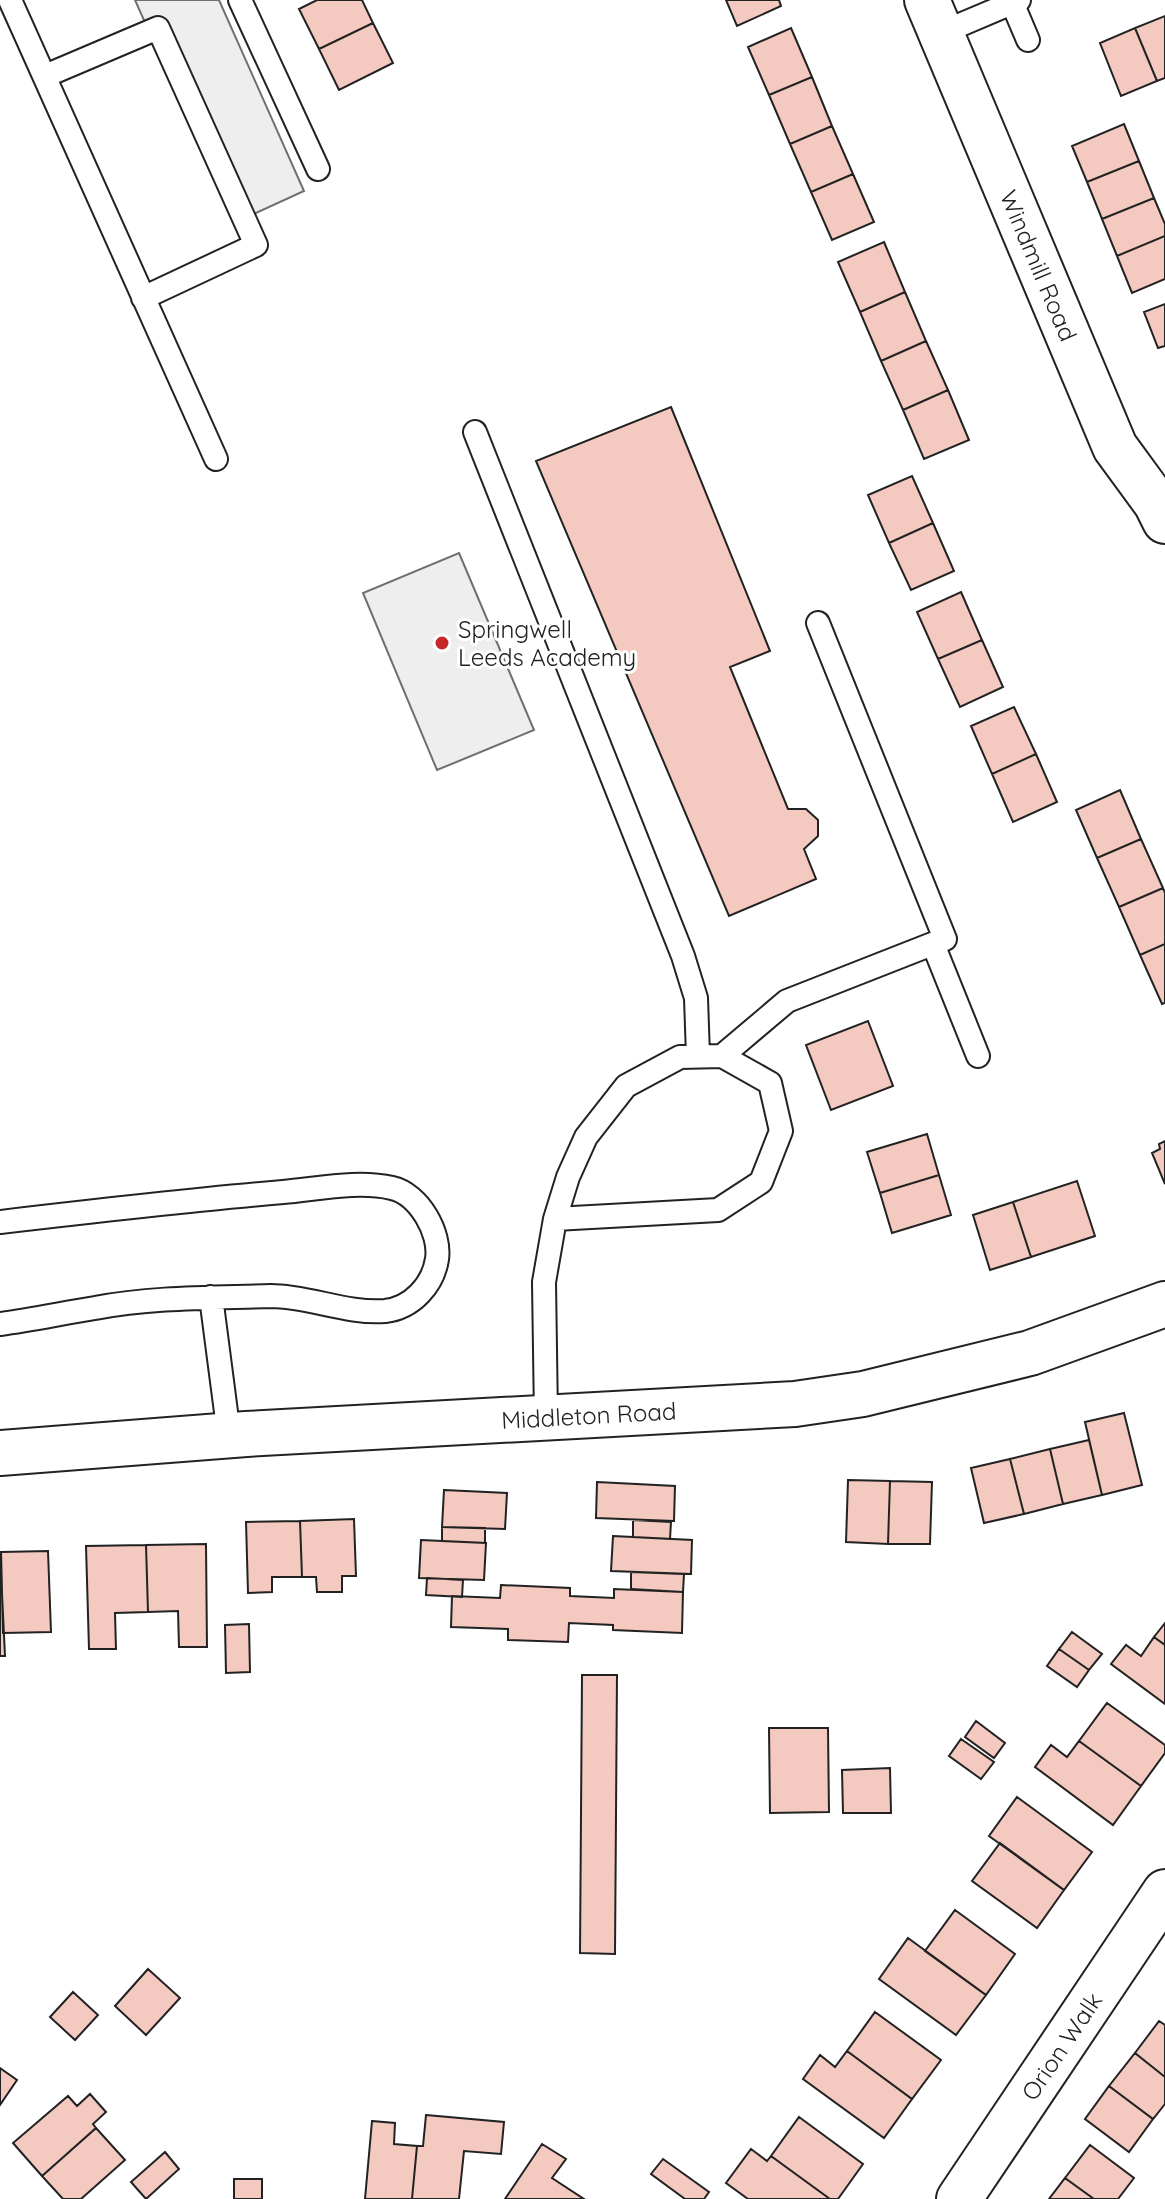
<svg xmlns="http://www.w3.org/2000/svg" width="1165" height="2199" font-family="Quicksand,sans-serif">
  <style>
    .green { fill: #eee; stroke: #6f6f6f; stroke-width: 2 }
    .building { fill: #f3c9c0; stroke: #222; stroke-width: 2 }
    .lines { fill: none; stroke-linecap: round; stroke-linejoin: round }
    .lane-casing { stroke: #222; stroke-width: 26 }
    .street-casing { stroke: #222; stroke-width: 48 }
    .secondary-casing { stroke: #222; stroke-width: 48 }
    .lane { stroke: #fff; stroke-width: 22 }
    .street { stroke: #fff; stroke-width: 44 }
    .secondary { stroke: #fff; stroke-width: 44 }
    .poi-dot { fill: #c62828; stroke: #fff; stroke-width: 3 }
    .labels { text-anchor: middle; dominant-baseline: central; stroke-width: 6; stroke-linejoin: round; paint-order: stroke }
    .street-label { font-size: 24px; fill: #222; stroke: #fff }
    .poi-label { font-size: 24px; fill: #222; stroke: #fff; text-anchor: start }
  </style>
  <rect width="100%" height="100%" fill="#fff"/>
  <path class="green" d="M 135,0 L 219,0 L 304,191 L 234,223 Z
    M 459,553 L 534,730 L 437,770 L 363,593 Z"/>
  <path class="building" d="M 317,0 L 362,0 L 373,23 L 319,49 L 299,9 Z
    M 726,0 L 779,0 L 781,6 L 737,26 Z
    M 1165,16 L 1165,78 L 1157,81 L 1135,28 Z
    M 373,23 L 393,63 L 339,90 L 319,49 Z
    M 791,28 L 812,77 L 769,95 L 748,47 Z
    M 1135,28 L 1157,81 L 1121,96 L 1100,43 Z
    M 812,77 L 832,126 L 790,144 L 769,95 Z
    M 1124,124 L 1139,161 L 1087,182 L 1072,146 Z
    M 832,126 L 853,174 L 811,192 L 790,144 Z
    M 1139,161 L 1154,198 L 1102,219 L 1087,182 Z
    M 853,174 L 874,222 L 832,240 L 811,192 Z
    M 1154,198 L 1165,224 L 1165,236 L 1117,256 L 1102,219 Z
    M 1165,236 L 1165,279 L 1132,293 L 1117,256 Z
    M 884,242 L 905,292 L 860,312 L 838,262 Z
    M 905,292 L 926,341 L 881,361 L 860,312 Z
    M 1165,304 L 1165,346 L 1158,348 L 1144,312 Z
    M 926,341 L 948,390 L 903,410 L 881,361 Z
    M 948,390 L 969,440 L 924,459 L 903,410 Z
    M 671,407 L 770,651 L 730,667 L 788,809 L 806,809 L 818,820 L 818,836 L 804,849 L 816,879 L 729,916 L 536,461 Z
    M 912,476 L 933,523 L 889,543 L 868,495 Z
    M 933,523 L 954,571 L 911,590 L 889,543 Z
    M 961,592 L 982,640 L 938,659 L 917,612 Z
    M 982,640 L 1003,687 L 960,707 L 938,659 Z
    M 1014,707 L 1036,754 L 992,774 L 971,726 Z
    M 1036,754 L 1057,802 L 1013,822 L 992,774 Z
    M 1120,790 L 1141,839 L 1097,858 L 1076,810 Z
    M 1141,839 L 1163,888 L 1119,907 L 1097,858 Z
    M 1163,888 L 1165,893 L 1165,944 L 1140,955 L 1119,907 Z
    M 1165,944 L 1165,1003 L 1162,1004 L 1140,955 Z
    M 868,1021 L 893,1086 L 831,1110 L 806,1045 Z
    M 927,1134 L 939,1175 L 880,1193 L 867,1152 Z
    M 1165,1141 L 1165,1184 L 1152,1153 L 1160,1149 L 1159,1144 Z
    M 939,1175 L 951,1215 L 892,1233 L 880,1193 Z
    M 1077,1181 L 1095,1236 L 1031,1257 L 1013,1202 Z
    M 1013,1202 L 1031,1257 L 990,1270 L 973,1215 Z
    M 1124,1413 L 1142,1485 L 1102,1495 L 1085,1422 Z
    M 1089,1440 L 1102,1495 L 1063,1504 L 1050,1449 Z
    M 1050,1449 L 1063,1504 L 1024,1514 L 1010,1459 Z
    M 1010,1459 L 1024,1514 L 984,1523 L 971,1468 Z
    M 848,1480 L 890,1481 L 888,1544 L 846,1542 Z
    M 890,1481 L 932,1482 L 930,1544 L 888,1544 Z
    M 597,1482 L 675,1486 L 674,1521 L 596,1518 Z
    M 444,1490 L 507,1493 L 505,1529 L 442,1527 Z
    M 354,1519 L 356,1576 L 342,1576 L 342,1592 L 317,1592 L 316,1577 L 302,1577 L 300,1521 Z
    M 633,1520 L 671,1522 L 670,1539 L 633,1537 Z
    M 300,1521 L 302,1577 L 272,1577 L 272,1592 L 248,1593 L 246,1522 Z
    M 442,1527 L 485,1528 L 485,1543 L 442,1541 Z
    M 613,1536 L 692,1540 L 691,1574 L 611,1571 Z
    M 421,1540 L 486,1543 L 484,1580 L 419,1578 Z
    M 206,1544 L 207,1647 L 179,1647 L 178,1611 L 148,1612 L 146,1545 Z
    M 146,1545 L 148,1612 L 115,1613 L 116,1649 L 89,1649 L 86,1546 Z
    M 48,1551 L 51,1632 L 3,1633 L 1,1552 Z
    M 0,1552 L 5,1656 L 0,1656 Z
    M 631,1572 L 684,1574 L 683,1592 L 631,1589 Z
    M 427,1578 L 463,1580 L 462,1597 L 426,1595 Z
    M 501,1585 L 570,1588 L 570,1596 L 614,1598 L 614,1589 L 683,1592 L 682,1633 L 613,1630 L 613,1625 L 569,1623 L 568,1642 L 508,1640 L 508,1629 L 451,1627 L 452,1596 L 500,1598 Z
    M 1165,1623 L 1165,1645 L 1154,1637 Z
    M 249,1624 L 250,1672 L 226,1673 L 225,1625 Z
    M 1072,1632 L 1102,1654 L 1089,1670 L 1059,1649 Z
    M 1154,1637 L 1165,1645 L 1165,1704 L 1111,1664 L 1126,1645 L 1141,1656 Z
    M 1059,1649 L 1089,1670 L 1077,1687 L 1047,1666 Z
    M 582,1675 L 617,1675 L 615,1954 L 580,1953 Z
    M 1107,1703 L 1165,1745 L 1165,1753 L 1141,1786 L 1079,1741 Z
    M 976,1721 L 1005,1743 L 994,1758 L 965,1737 Z
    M 769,1728 L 828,1728 L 829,1812 L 770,1813 Z
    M 961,1739 L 994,1762 L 981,1779 L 949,1756 Z
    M 1079,1741 L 1141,1786 L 1113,1825 L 1035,1767 L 1051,1745 L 1067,1757 Z
    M 890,1768 L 891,1813 L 843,1813 L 842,1770 Z
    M 1017,1797 L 1092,1852 L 1064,1890 L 989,1836 Z
    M 1000,1843 L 1064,1890 L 1037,1928 L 972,1881 Z
    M 955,1910 L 1015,1954 L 986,1995 L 925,1951 Z
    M 908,1938 L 986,1995 L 956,2035 L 879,1979 Z
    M 148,1969 L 180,1998 L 146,2035 L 115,2006 Z
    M 73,1992 L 98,2015 L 75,2040 L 50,2017 Z
    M 875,2012 L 941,2060 L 912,2099 L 847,2051 Z
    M 1159,2021 L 1165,2025 L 1165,2077 L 1135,2053 Z
    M 847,2051 L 912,2099 L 884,2138 L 803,2079 L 820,2055 L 835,2067 Z
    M 1135,2053 L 1165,2077 L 1165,2104 L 1153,2119 L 1109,2086 Z
    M 0,2068 L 17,2080 L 0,2105 Z
    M 1109,2086 L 1153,2119 L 1129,2152 L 1085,2119 Z
    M 90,2094 L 106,2112 L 93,2124 L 96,2128 L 42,2176 L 13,2143 L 68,2096 L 77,2106 Z
    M 426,2115 L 504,2122 L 501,2154 L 464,2151 L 459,2199 L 412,2199 L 417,2146 L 423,2146 Z
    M 799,2117 L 863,2164 L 838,2199 L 830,2199 L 771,2156 Z
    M 372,2121 L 395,2123 L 394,2144 L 417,2146 L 412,2199 L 365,2199 Z
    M 96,2128 L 125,2160 L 81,2199 L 63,2199 L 42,2176 Z
    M 542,2144 L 566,2159 L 552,2178 L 584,2199 L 505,2199 Z
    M 1090,2145 L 1134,2178 L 1118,2199 L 1094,2199 L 1065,2178 Z
    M 751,2149 L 767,2161 L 771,2156 L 830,2199 L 748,2199 L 726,2183 Z
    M 165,2152 L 179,2169 L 146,2199 L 131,2182 Z
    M 663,2159 L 709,2192 L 704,2199 L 685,2199 L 651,2174 Z
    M 1065,2178 L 1094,2199 L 1049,2199 Z
    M 234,2179 L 262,2179 L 262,2199 L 234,2199 Z"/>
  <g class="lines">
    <defs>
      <path id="lane" d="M 10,0 L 216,459
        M 240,0 L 318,169
        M 1011,0 L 1028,40
        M 941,33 L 1019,0
        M 45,76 L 158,28 L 256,245 L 143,298
        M 475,432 L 683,956 L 696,998 L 698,1056
        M 933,944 L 978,1056
        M 722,1056 L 787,1001 L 945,939 L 818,623
        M 0,1222 C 94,1211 189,1200 283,1192 C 318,1189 358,1180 392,1188 C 419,1194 441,1233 437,1259 C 433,1285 412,1308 385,1311 C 347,1314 308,1296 271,1296 C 212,1298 153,1297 95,1308 C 63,1313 32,1320 0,1324
        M 211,1297 L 229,1435
        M 546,1417 L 544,1282 L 555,1219 L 568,1177 L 586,1137 L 626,1086 L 680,1057 L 722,1056 L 770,1083 L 781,1131 L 761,1182 L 718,1210 L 555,1219"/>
      <g id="street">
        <path id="s1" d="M 927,0 L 1115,447 L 1156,503 L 1165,521"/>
        <path id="s2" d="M 959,2199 L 1165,1892"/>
      </g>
      <g id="secondary">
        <path id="s3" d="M 0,1453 L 246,1434 L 795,1404 L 863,1394 L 1030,1353 L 1165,1304"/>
      </g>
    </defs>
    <use href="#lane" class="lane-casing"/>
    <use href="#street" class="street-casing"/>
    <use href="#secondary" class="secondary-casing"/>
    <use href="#lane" class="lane"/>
    <use href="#street" class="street"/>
    <use href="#secondary" class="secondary"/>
  </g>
  <circle class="poi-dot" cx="442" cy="643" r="8"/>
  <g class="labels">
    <g class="street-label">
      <text stroke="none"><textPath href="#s1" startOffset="288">Windmill Road</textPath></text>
      <text stroke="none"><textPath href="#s3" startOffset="590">Middleton Road</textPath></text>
      <text stroke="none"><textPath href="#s2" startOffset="184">Orion Walk</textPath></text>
    </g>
    <g class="poi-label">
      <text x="458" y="629">Springwell<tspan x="458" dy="28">Leeds Academy</tspan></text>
    </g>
  </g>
</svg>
